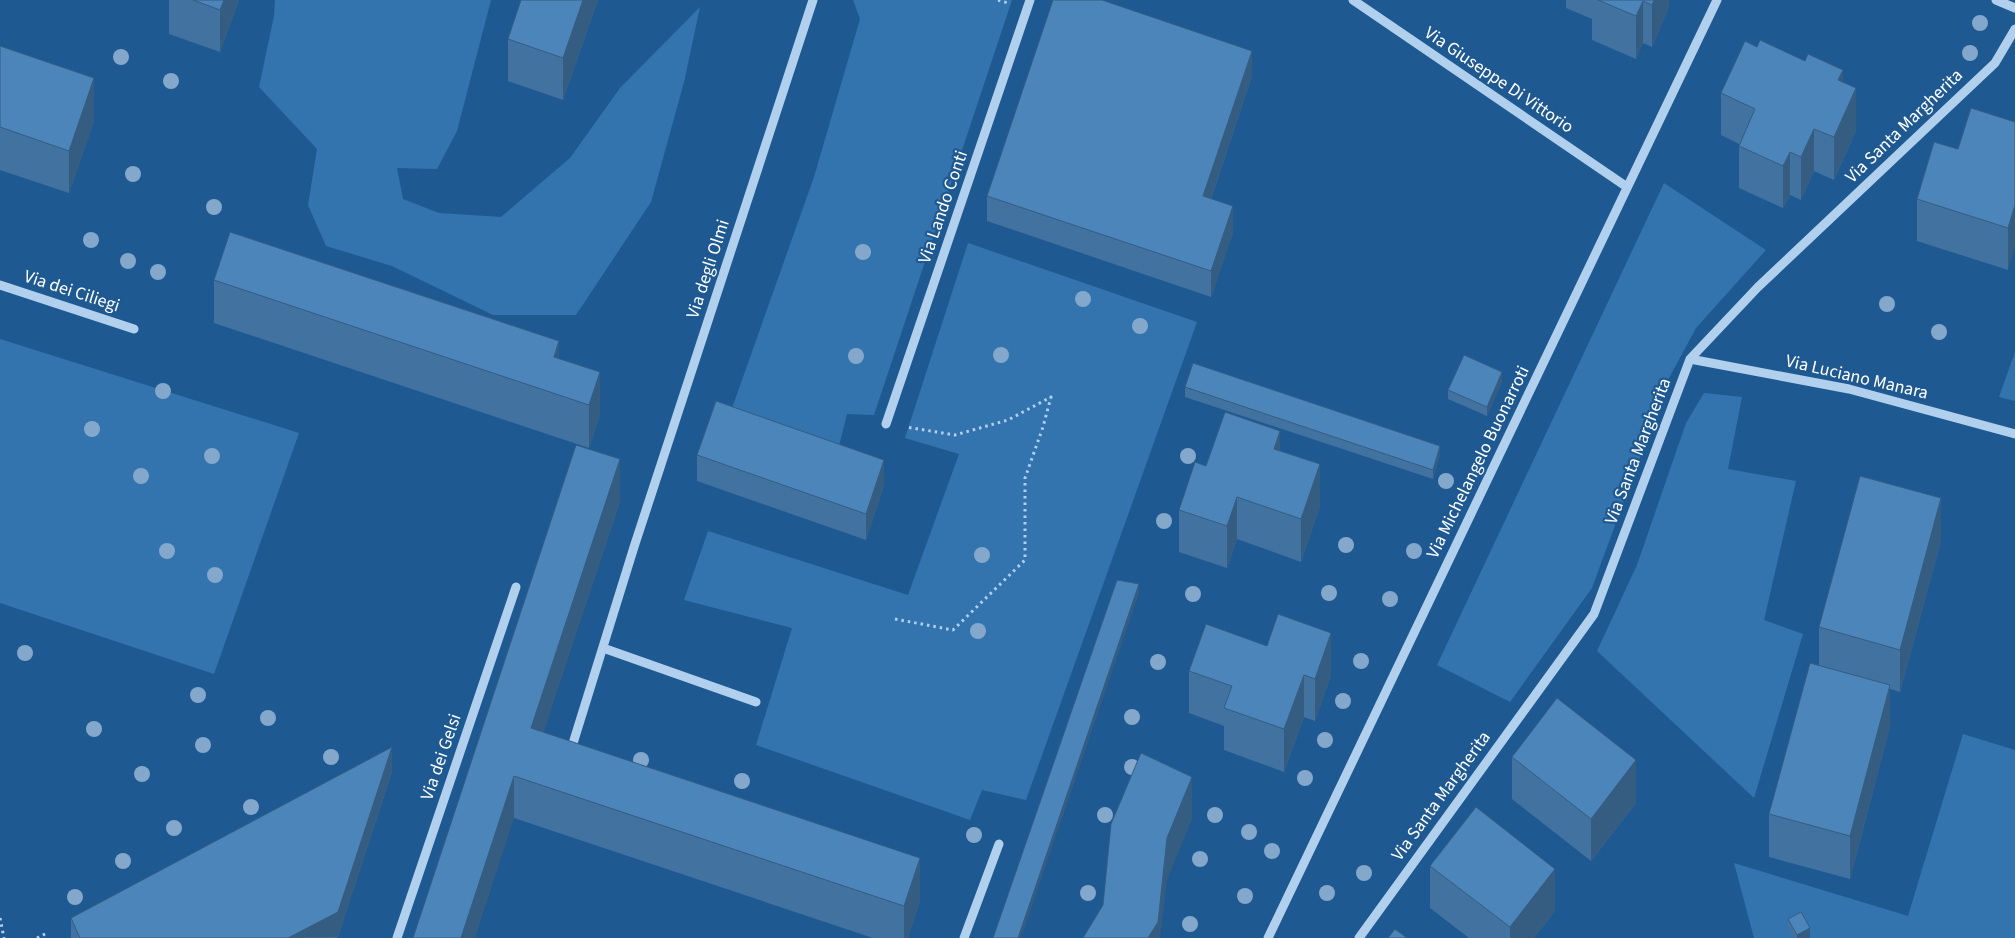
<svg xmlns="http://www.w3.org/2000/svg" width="2015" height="938" font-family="'Source Sans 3',sans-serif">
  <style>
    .green { fill: #3374af }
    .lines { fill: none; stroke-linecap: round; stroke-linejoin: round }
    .path { stroke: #b0d0ee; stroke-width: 3; stroke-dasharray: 2.5 4; stroke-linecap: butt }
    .minor { stroke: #b0d0ee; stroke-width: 9 }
    .tree { fill: #84a8cb }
    .wall { fill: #4172a0 }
    .shaded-wall { fill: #355d82 }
    .building { fill: #4c85ba; stroke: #355d82 }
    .labels { text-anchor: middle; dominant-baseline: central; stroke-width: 4.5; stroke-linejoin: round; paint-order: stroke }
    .street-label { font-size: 18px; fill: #fff; stroke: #1f5992 }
  </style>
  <rect width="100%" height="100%" fill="#1f5992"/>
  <path class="green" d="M 275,0 L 491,0 L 457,131 L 437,169 L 397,168 L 403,199 L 439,213 L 501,217 L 570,158 L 620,88 L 700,7 L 684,82 L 651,202 L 576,315 L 493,315 L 392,266 L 326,246 L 308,205 L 317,149 L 259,87 L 274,16 Z
    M 853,0 L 1012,0 L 874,415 L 847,414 L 837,454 L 731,411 L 814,177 L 860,19 Z
    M 1664,183 L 1766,250 L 1696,328 L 1669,378 L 1592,588 L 1510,702 L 1437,665 Z
    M 968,243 L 1197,322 L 1026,800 L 982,790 L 970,820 L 756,745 L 792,628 L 684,600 L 708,531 L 908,595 L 959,454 L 905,438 Z
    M 0,339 L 299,433 L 214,674 L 0,603 Z
    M 2015,352 L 2015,401 L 1999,397 Z
    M 1704,393 L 1742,397 L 1728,469 L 1796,481 L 1764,620 L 1803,634 L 1754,798 L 1597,651 L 1637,565 L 1686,423 Z
    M 1963,734 L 2015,750 L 2015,938 L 1754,938 L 1734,863 L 1908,916 Z"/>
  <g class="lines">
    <path class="path" d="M 998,0 L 1008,3
      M 895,619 L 953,630 L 1025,560 L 1025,478 L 1043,427 L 1051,397 L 1008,420 L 955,435 L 906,427
      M 0,918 L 4,938
      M 37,938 L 47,933"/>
    <path class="minor" d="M 1353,0 L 1627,187
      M 1996,0 L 2015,8
      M 0,285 L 134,329
      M 1690,359 L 1849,389 L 2015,434
      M 886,424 L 1030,0
      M 603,648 L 756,702
      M 570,753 L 634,547 L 813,0
      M 397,938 L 516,587
      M 964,938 L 999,844
      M 1268,938 L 1717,0
      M 1359,938 L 1594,614 L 1690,359 L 1758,287 L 1995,63 L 2015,29"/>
  </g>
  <g class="tree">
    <circle cx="1980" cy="23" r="8"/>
    <circle cx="1970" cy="53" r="8"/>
    <circle cx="121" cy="57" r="8"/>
    <circle cx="171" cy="81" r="8"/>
    <circle cx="133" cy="174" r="8"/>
    <circle cx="214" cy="207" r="8"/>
    <circle cx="91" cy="240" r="8"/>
    <circle cx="863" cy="252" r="8"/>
    <circle cx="128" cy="261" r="8"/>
    <circle cx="158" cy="272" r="8"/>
    <circle cx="1083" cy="299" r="8"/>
    <circle cx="1887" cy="304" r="8"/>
    <circle cx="1140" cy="326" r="8"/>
    <circle cx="1939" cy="332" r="8"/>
    <circle cx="1001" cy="355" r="8"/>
    <circle cx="856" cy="356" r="8"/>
    <circle cx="163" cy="391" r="8"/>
    <circle cx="92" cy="429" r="8"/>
    <circle cx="212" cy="456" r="8"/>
    <circle cx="1188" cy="456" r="8"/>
    <circle cx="141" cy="476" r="8"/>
    <circle cx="1446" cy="481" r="8"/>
    <circle cx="1164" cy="521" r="8"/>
    <circle cx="1346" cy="545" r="8"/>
    <circle cx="167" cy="551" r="8"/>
    <circle cx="1414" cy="551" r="8"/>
    <circle cx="982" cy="555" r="8"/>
    <circle cx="215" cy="575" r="8"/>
    <circle cx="1329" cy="593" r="8"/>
    <circle cx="1193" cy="594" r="8"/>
    <circle cx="1390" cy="599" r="8"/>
    <circle cx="978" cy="631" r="8"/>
    <circle cx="25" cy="653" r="8"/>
    <circle cx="1361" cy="661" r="8"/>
    <circle cx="1158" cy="662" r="8"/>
    <circle cx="198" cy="695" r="8"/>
    <circle cx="1343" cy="701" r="8"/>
    <circle cx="1132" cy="717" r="8"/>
    <circle cx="268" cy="718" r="8"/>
    <circle cx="94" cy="729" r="8"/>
    <circle cx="1325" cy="740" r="8"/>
    <circle cx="203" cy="745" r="8"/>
    <circle cx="331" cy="757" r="8"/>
    <circle cx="641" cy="760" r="8"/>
    <circle cx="1132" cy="767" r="8"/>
    <circle cx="142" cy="774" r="8"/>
    <circle cx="1305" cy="778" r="8"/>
    <circle cx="742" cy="781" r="8"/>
    <circle cx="251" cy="807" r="8"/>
    <circle cx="1105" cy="815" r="8"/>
    <circle cx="1215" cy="815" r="8"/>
    <circle cx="174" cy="828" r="8"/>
    <circle cx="1249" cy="832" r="8"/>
    <circle cx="974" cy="835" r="8"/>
    <circle cx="1272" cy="851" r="8"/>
    <circle cx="1200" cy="859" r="8"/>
    <circle cx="123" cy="861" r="8"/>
    <circle cx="1364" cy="873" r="8"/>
    <circle cx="1088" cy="893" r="8"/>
    <circle cx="1327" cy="893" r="8"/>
    <circle cx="1245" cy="896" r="8"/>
    <circle cx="75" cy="897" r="8"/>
    <circle cx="1190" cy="924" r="8"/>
  </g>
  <path class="wall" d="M 169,0 L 239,0 L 220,52 L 169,34 Z
    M 521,0 L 598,0 L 563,100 L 508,81 L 508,39 Z
    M 1566,0 L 1669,0 L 1669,7 L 1652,47 L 1643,43 L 1636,59 L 1592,40 L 1592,19 L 1566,8 Z
    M 0,46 L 94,121 L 69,193 L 0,170 Z
    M 1757,47 L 1843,82 L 1856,131 L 1834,180 L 1814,171 L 1801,200 L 1790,195 L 1783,208 L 1739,188 L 1739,144 L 1721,135 L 1721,93 Z
    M 1252,76 L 1211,199 L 1233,232 L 1211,297 L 987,221 L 987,196 Z
    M 2015,122 L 2008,270 L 1917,241 L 1917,199 L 1958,149 Z
    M 214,280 L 559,359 L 600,415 L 589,448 L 214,323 Z
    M 1502,381 L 1487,416 L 1448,399 L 1448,390 Z
    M 1185,387 L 1440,455 L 1433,479 L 1185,397 Z
    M 1280,451 L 1320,506 L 1301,562 L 1237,539 L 1227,568 L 1179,552 L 1179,510 L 1206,466 Z
    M 697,455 L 884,486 L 866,540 L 697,481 Z
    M 620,502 L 543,732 L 920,901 L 908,938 L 873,938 L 514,818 L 413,938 Z
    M 1941,541 L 1900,692 L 1890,689 L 1890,727 L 1850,879 L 1769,857 L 1769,814 L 1819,666 L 1819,627 Z
    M 1189,671 L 1331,675 L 1315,721 L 1304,717 L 1284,772 L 1224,750 L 1224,726 L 1189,713 Z
    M 1512,757 L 1636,803 L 1591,861 L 1512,799 Z
    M 392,772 L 338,937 L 337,938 L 71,938 L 71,918 Z
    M 1430,866 L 1555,911 L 1534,938 L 1469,938 L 1430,908 Z
    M 1788,919 L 1810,937 L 1808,938 L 1794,938 L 1788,928 Z"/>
  <path class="shaded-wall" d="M 224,0 L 239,0 L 220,52 L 220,10 Z
    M 583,0 L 598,0 L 563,100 L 563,58 Z
    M 1654,0 L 1669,0 L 1669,7 L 1652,47 L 1652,5 Z
    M 1643,1 L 1643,43 L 1636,59 L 1636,16 Z
    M 1252,51 L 1252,76 L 1203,222 L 1203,196 Z
    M 1843,70 L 1843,112 L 1838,80 Z
    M 94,78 L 94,121 L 69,193 L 69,151 Z
    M 1856,88 L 1856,131 L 1834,180 L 1834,137 Z
    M 1814,129 L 1814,171 L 1801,200 L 1801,157 Z
    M 1790,152 L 1790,195 L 1783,208 L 1783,166 Z
    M 2015,205 L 2015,247 L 2008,270 L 2008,228 Z
    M 1233,206 L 1233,232 L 1211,297 L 1211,271 Z
    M 559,341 L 559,384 L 554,357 Z
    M 600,372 L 600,415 L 589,448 L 589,405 Z
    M 1502,372 L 1502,381 L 1487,416 L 1487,407 Z
    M 1280,431 L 1280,473 L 1274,449 Z
    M 1440,446 L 1440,455 L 1433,479 L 1433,470 Z
    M 620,459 L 620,502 L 531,770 L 531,728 Z
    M 884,460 L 884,486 L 866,540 L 866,514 Z
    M 1320,464 L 1320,506 L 1301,562 L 1301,519 Z
    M 1237,497 L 1237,539 L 1227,568 L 1227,526 Z
    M 1941,498 L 1941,541 L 1900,692 L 1900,650 Z
    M 1139,584 L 1139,593 L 1021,938 L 1018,938 Z
    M 1331,633 L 1331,675 L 1315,721 L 1315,679 Z
    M 1304,675 L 1304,717 L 1284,772 L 1284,729 Z
    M 1890,685 L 1890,727 L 1850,879 L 1850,836 Z
    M 392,747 L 392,772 L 338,937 L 288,938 Z
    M 1636,760 L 1636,803 L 1591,861 L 1591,819 Z
    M 514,776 L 514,818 L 475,938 L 461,938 Z
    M 1192,777 L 1192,819 L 1167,880 L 1160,938 L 1148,938 L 1167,838 Z
    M 920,858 L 920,901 L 908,938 L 904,938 L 904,906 Z
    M 1555,869 L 1555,911 L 1534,938 L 1510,938 L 1510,927 Z
    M 1810,928 L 1810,937 L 1808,938 L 1797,938 L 1797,935 Z"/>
  <path class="building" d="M 193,0 L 224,0 L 220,10 Z
    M 521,0 L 583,0 L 563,58 L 508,39 Z
    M 1053,0 L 1102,0 L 1252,51 L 1203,196 L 1233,206 L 1211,271 L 987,196 Z
    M 1598,0 L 1654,0 L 1652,5 L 1643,1 L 1636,16 Z
    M 1760,40 L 1805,61 L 1808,54 L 1843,70 L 1838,80 L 1856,88 L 1834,137 L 1814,129 L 1801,157 L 1790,152 L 1783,166 L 1739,146 L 1755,109 L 1721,93 L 1745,41 L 1757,47 Z
    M 0,46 L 94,78 L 69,151 L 0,127 Z
    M 1971,108 L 2015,122 L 2015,205 L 2008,228 L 1917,199 L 1934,142 L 1958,149 Z
    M 230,232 L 559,341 L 554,357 L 600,372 L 589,405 L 214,280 Z
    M 1464,355 L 1502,372 L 1487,407 L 1448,390 Z
    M 1193,363 L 1440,446 L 1433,470 L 1185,387 Z
    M 716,401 L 884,460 L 866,514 L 697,455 Z
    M 1225,412 L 1280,431 L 1274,449 L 1320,464 L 1301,519 L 1237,497 L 1227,526 L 1179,510 L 1195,462 L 1206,466 Z
    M 576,445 L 620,459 L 531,728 L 920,858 L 904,906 L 514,776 L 461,938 L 413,938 Z
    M 1860,476 L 1941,498 L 1900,650 L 1819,627 Z
    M 1117,580 L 1139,584 L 1018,938 L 993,938 Z
    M 1278,614 L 1331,633 L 1315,679 L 1304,675 L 1284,729 L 1224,708 L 1232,686 L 1189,671 L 1206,624 L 1267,646 Z
    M 1810,663 L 1890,685 L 1850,836 L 1769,814 Z
    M 1557,698 L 1636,760 L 1591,819 L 1512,757 Z
    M 392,747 L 338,912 L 288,938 L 80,938 L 71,918 Z
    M 1141,753 L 1192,777 L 1167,838 L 1158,922 L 1148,938 L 1083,938 L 1103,905 L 1111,824 Z
    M 1476,807 L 1555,869 L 1510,927 L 1430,866 Z
    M 1801,912 L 1810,928 L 1797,935 L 1788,919 Z
    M 1395,929 L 1407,938 L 1388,938 Z"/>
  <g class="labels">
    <g class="street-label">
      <text transform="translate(1499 80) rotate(34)">Via Giuseppe Di Vittorio</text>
      <text transform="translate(1904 126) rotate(-44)">Via Santa Margherita</text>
      <text transform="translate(943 207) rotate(-71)">Via Lando Conti</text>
      <text transform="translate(708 269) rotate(-72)">Via degli Olmi</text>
      <text transform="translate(72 291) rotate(18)">Via dei Ciliegi</text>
      <text transform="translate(1857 377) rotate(13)">Via Luciano Manara</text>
      <text transform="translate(1638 451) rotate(-69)">Via Santa Margherita</text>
      <text transform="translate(1478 462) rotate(-64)">Via Michelangelo Buonarroti</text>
      <text transform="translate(441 757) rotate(-71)">Via dei Gelsi</text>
      <text transform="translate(1441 796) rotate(-54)">Via Santa Margherita</text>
    </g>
  </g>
</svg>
